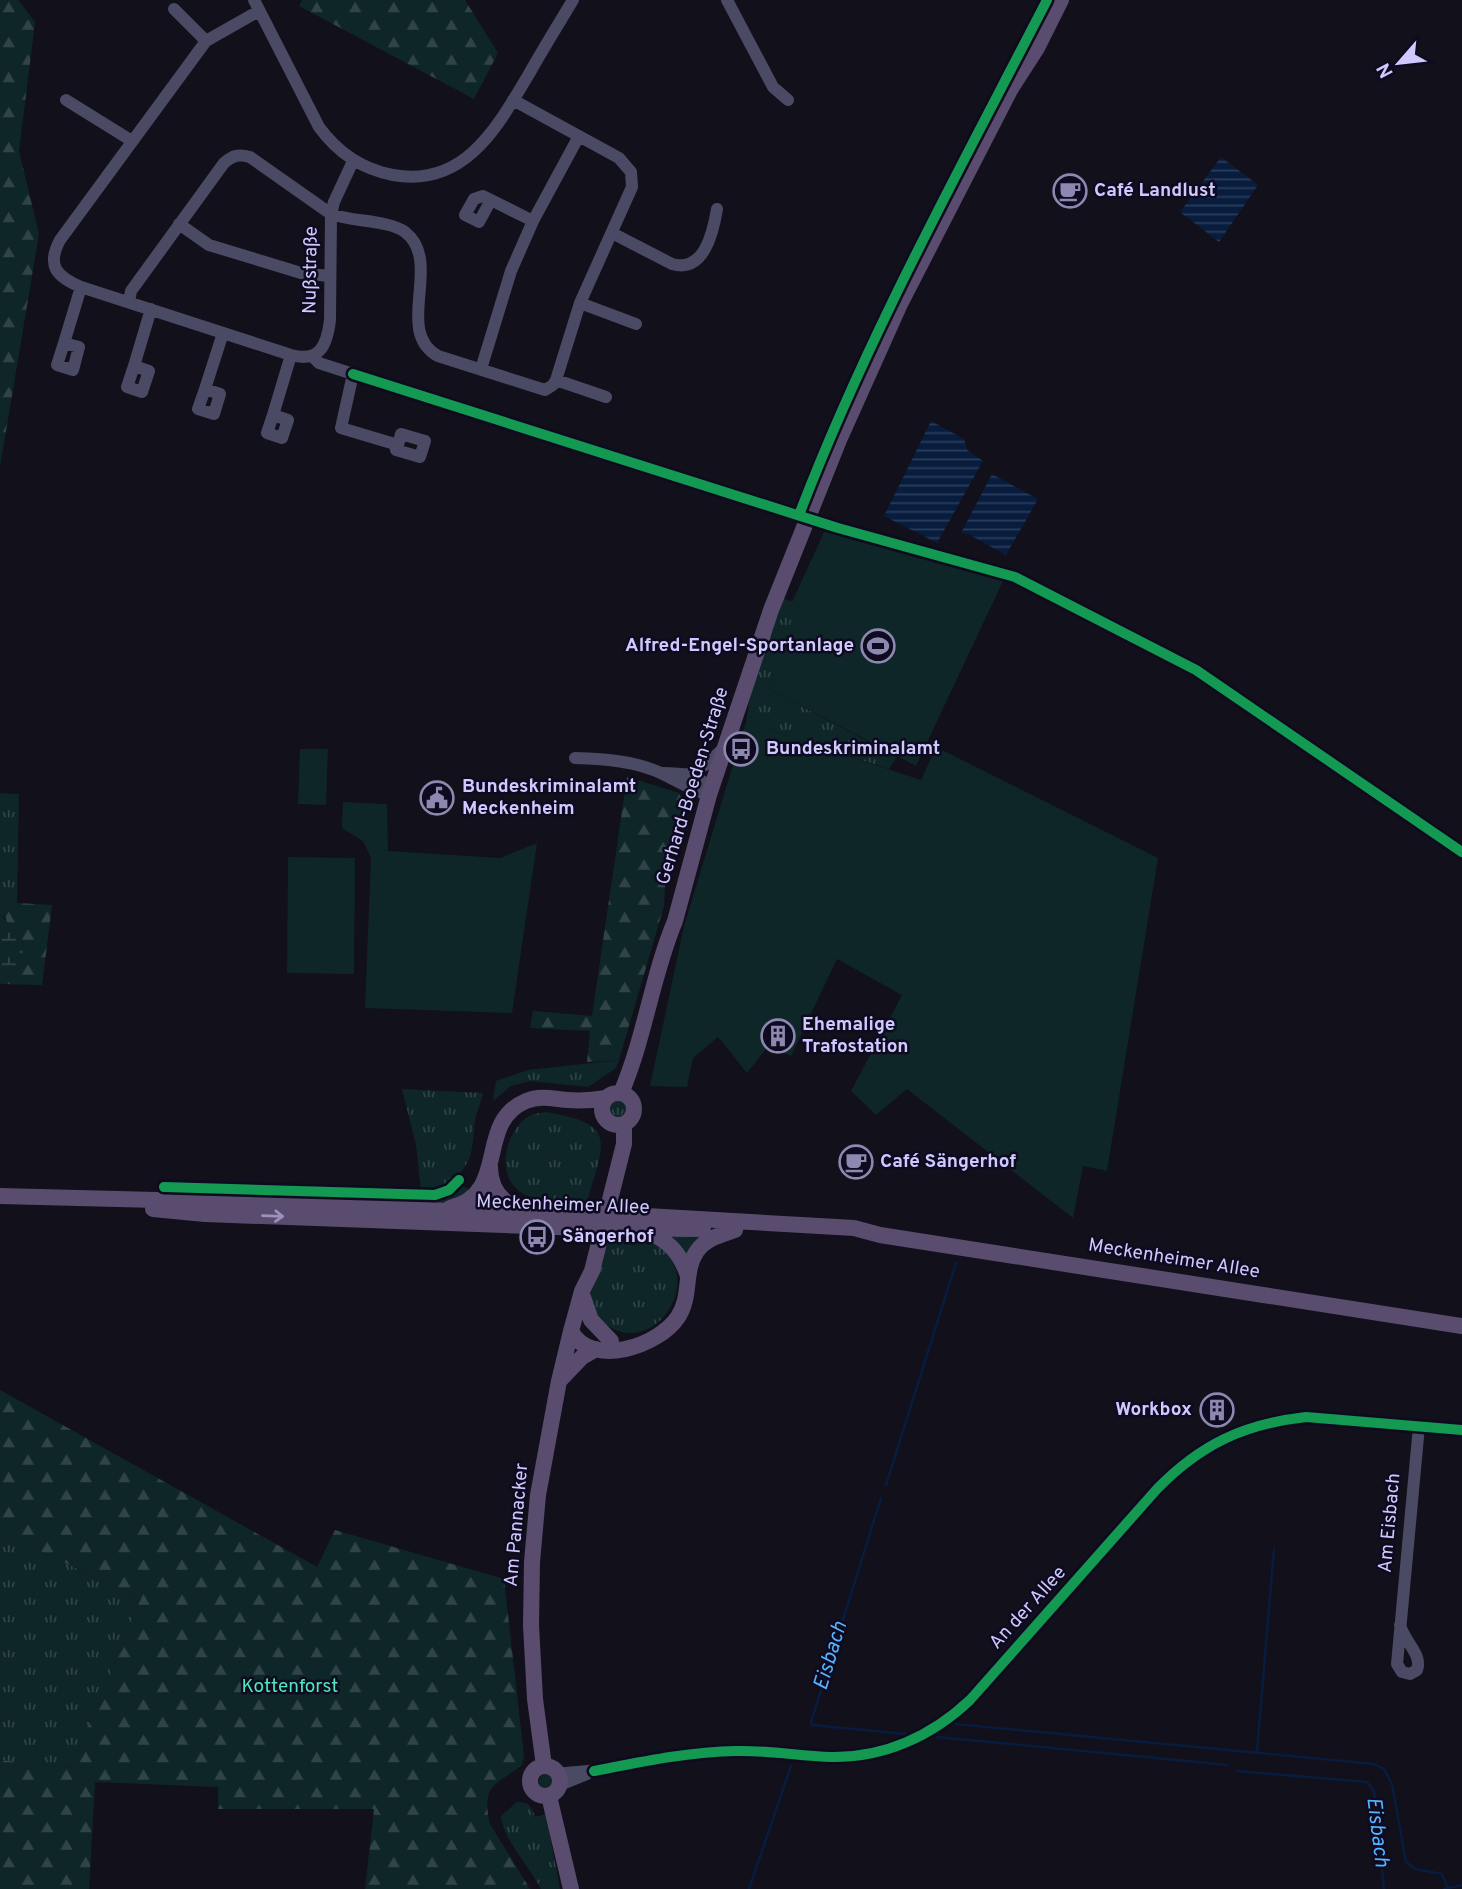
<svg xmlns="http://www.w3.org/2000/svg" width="1462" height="1889" font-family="Overpass,sans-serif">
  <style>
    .grass { fill: url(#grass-tufts) }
    .forest { fill: url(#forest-firs) }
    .wetland { fill: url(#wetland-marsh) }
    .green { fill: #0e2627 }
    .water { fill: url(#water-rules) }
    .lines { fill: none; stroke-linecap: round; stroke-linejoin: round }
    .stream { stroke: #081d3e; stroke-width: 2.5 }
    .minor { stroke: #4b4a64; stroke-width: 12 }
    .major { stroke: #594c6e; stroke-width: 16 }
    .major-bridge { stroke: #594c6e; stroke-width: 16 }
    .cycleway-casing { stroke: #0e0b20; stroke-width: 15 }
    .cycleway { stroke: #139951; stroke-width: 10 }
    .oneway { stroke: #9a91be }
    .labels { text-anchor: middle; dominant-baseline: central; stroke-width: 5; stroke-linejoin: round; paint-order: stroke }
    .poi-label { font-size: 19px; font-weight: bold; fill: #cfc9ff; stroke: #0e0b20; text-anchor: start }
    .street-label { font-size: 19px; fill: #cfc9ff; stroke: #0e0b20 }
    .park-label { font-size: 19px; fill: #4de7bf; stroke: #0e0b20 }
    .water-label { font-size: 21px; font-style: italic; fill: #57b3ff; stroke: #0e0b20 }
  </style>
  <defs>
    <pattern id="grass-tufts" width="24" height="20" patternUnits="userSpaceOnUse" patternTransform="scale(1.75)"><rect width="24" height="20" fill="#0e2627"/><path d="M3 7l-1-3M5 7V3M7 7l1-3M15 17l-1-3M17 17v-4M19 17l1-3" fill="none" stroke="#304447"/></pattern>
    <pattern id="forest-firs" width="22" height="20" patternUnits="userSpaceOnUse" patternTransform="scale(1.75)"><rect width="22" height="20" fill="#0e2627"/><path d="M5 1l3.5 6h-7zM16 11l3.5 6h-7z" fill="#304447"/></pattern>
    <pattern id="wetland-marsh" width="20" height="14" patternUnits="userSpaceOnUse" patternTransform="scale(1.75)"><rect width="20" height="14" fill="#0e2627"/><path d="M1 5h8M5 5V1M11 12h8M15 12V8" fill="none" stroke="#304447"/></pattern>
    <pattern id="water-rules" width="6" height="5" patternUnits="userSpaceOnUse" patternTransform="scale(1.75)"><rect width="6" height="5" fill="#081d3e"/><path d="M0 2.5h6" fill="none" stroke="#2b3c5b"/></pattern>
  </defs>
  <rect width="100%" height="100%" fill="#12101b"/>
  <path class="grass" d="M 784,599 L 798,603 L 769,689 L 897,757 L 889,769 L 746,722 L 753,679 Z
    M 0,793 L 19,794 L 17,903 L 0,902 Z
    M 619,1060 L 616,1068 L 588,1087 L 530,1081 L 511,1086 L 493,1101 L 496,1081 L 528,1070 Z
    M 402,1089 L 483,1093 C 481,1102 477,1111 475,1120 C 473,1132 474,1147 469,1159 C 460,1179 442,1192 421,1191 L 416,1145 Z
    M609 1109a9 9 0 1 1 18 0a9 9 0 1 1-18 0Z
    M 546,1112 C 620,1124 603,1143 587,1202 C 567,1200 534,1204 518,1190 C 496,1172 506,1133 526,1118 C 531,1114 539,1113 546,1112 Z
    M 460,1185 L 473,1191 L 455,1200 L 444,1202 L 178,1193 L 174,1191 L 421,1198 L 439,1197 Z
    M 661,1233 L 709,1234 L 687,1261 Z
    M 607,1237 C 620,1238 638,1235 650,1241 C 713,1273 654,1363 604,1323 C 595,1316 590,1301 591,1289 C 594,1272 602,1254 607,1237 Z
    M 0,1533 L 141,1598 L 71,1767 L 0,1760 Z
    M539 1782a8 8 0 1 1 16 0a8 8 0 1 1-16 0Z
    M 517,1802 C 528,1802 532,1806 535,1817 L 546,1814 L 560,1889 L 541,1889 C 530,1868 502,1837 501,1816 Z"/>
  <path class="forest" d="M 0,0 L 18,0 L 35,22 L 19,151 L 39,234 L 0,467 Z
    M 302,0 L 465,0 L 498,53 L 474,99 L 299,6 Z
    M 627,777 L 679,793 L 685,806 L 684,826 L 666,869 L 664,906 L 619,1060 L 587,1062 L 590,1031 L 530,1028 L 533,1011 L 592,1016 Z
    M 0,902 L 52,905 L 42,985 L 0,984 L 0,972 L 13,979 L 6,918 L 0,914 Z
    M 0,1390 L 317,1567 L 335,1530 L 504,1579 L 524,1756 L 522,1765 C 495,1786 481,1784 490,1824 L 530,1889 L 365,1889 L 374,1809 L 218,1809 L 218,1787 L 95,1782 L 89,1889 L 0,1889 L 0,1760 L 71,1767 L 141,1598 L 0,1533 Z"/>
  <path class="wetland" d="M 0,914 L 22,938 L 24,966 L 13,979 L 0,972 Z"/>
  <path class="green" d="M 825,530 L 1003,581 L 916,766 L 769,689 L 797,603 L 792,602 Z
    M 746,722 L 921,780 L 936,747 L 1158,858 L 1107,1171 L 1083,1166 L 1073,1218 L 907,1089 L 876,1115 L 851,1091 L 902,995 L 837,959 L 791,1056 L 768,1046 L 747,1073 L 718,1037 L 693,1058 L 687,1087 L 650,1086 L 684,926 Z
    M 300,749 L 328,749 L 326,805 L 298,804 Z
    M 343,802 L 387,804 L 388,851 L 500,858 L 537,843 L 512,1013 L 365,1008 L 371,858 L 363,841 L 342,828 Z
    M 288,857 L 355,858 L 354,974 L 287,973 Z"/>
  <path class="water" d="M 1221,157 L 1258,185 L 1219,242 L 1180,212 Z
    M 931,421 L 964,439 L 967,450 L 983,461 L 937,543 L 884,516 Z
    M 992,474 L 1038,499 L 1006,555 L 968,534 L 961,533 Z"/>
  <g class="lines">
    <path class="stream" d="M 886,1485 L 956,1263
      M 881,1498 L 811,1722 L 812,1725 L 906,1734
      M 955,1724 L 1374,1764 L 1384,1769 L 1392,1784 L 1406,1862 L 1415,1869 L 1442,1874 L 1448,1888
      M 937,1737 L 1228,1765
      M 1257,1751 L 1274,1549
      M 1236,1771 L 1367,1782 L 1374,1791 L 1384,1889
      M 749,1889 L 791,1766
      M 1444,1889 L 1462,1885"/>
    <path class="minor" d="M 254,0 L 319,127 C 338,153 361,169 393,175 C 465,188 498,126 529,74 C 543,49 558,25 573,0
      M 727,0 L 773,87 L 788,100
      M 174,9 L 206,41
      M 259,11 L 206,41 L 60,240 C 46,266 57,277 81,287 L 291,355 C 320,363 327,345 330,320 L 331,214 L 334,202 L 353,161
      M 66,100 L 132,141
      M 491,200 L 479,222 L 465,215 L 474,199 L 483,196 L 533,221
      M 179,224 L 209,245 L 301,273 L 329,276
      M 612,233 L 672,264 C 704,273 713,233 717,209
      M 129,302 L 131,291 L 224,163 C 233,155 239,154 250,157 L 331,214 C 352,222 389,220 405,232 C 444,262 393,331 438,356 L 545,390 L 553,385 L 556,380 L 580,303 L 632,187 L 631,172 L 619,158 L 513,100
      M 580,303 L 636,324
      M 64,343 L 79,347 L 73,370 L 57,365 Z
      M 64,343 L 81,287
      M 312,356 L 319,363 L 353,374 L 341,428 L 398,445 L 396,450 L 420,457 L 425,441 L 401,434 L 398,445
      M 134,366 L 149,371 L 142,392 L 127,387 Z
      M 134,366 L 151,309
      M 481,369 L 511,271 L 533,221 L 579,136
      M 556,380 L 606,397
      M 205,389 L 220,394 L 214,414 L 198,409 Z
      M 205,389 L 223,333
      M 273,415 L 288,420 L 282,438 L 267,433 Z
      M 273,415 L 291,355
      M 575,758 C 605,759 636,761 663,774 C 679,782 692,790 709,795
      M 663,773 C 683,774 705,772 709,795
      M 687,775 L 705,765 L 723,749
      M 1400,1625 C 1404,1641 1423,1655 1417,1670 L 1410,1674 L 1402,1672 L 1397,1664 L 1419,1426
      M 558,1774 C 571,1772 583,1772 596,1770 C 642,1764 686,1752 734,1751 C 766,1750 798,1756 830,1757 C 883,1759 932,1736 970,1700 L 1157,1489 C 1201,1444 1244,1424 1306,1417 L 1462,1430
      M 560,1785 L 587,1774"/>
    <path class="major" d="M602 1109a16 16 0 1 1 32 0a16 16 0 1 1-32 0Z
      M 621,1093 C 645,1037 652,976 675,921 L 709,795 L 771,610 L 839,440 L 900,304 L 1010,90 L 1037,48 L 1061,0
      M 490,1167 C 490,1189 502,1203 521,1211
      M 0,1196 L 235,1202 L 478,1212 L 589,1213
      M 450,1208 C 511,1193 474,1123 526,1101 C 541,1095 554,1099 568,1100 C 581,1101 594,1100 606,1098
      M 153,1209 L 205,1214 L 585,1228
      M 612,1214 L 854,1228 L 880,1235 L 1462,1326
      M 609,1228 L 703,1229
      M 644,1232 C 667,1237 681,1255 688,1276
      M 582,1294 L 591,1320 L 611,1341
      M 571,1331 C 591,1369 659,1346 678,1317 C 692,1296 683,1271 697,1251 C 706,1238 721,1235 735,1230
      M 561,1379 L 582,1357 L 596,1349
      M530 1781a15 15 0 1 1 30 0a15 15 0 1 1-30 0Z
      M 544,1766 L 535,1699 L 531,1625 L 532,1562 L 538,1495 L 559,1381 L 571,1331 L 582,1291 L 592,1271 L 624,1144 L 624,1124
      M 549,1796 L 571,1889"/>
    <path class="major-bridge" d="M 589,1213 L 612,1214
      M 585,1228 L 609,1228"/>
    <defs>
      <path id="cycleway" d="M 353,374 L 838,528 L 1015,577 L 1196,670 L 1462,852
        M 799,515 C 867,337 960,169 1047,0
        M 164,1187 L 435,1195 L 449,1190 L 459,1180
        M 594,1771 C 641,1762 687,1752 736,1751 C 768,1750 799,1756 831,1757 C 884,1758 932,1736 970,1700 L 1157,1489 C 1201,1444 1244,1424 1306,1417 L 1462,1430"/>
    </defs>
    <use href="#cycleway" class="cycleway-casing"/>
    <use href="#cycleway" class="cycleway"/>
  </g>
  <defs><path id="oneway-shaft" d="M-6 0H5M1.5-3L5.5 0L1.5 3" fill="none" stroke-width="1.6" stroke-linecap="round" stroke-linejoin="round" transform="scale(1.75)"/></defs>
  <use class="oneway" href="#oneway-shaft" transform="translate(273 1216) rotate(2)"/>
  <defs>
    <symbol id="cafe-ring" viewBox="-11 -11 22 22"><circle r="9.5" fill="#0e0b20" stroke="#8d88af" stroke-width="1.5"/><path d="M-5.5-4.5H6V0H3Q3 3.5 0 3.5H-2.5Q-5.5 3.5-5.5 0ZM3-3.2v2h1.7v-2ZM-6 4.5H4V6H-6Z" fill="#8d88af"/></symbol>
    <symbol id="stadium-ring" viewBox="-11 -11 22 22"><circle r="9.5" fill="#0e0b20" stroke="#8d88af" stroke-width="1.5"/><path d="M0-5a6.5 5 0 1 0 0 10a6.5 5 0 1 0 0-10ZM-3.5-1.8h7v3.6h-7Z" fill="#8d88af"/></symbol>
    <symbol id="bus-ring" viewBox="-11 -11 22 22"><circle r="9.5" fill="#0e0b20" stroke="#8d88af" stroke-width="1.5"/><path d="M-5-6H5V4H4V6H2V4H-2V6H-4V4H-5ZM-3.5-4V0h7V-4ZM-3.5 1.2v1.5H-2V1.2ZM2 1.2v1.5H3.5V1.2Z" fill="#8d88af"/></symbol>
    <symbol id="civic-ring" viewBox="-11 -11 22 22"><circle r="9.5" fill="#0e0b20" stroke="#8d88af" stroke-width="1.5"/><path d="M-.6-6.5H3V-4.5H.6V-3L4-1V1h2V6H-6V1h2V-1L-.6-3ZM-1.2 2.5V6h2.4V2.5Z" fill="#8d88af"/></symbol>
    <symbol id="building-ring" viewBox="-11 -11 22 22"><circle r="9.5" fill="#0e0b20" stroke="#8d88af" stroke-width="1.5"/><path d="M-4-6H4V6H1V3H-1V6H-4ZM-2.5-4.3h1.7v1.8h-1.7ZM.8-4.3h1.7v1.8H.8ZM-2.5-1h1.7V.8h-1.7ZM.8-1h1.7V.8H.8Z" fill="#8d88af"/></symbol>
  </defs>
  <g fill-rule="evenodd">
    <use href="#cafe-ring" x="1051" y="172" width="38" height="38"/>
    <use href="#stadium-ring" x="859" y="627" width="38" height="38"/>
    <use href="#bus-ring" x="722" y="730" width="38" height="38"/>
    <use href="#civic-ring" x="418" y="779" width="38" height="38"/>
    <use href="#building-ring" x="759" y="1017" width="38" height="38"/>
    <use href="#cafe-ring" x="837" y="1143" width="38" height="38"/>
    <use href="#bus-ring" x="518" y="1218" width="38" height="38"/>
    <use href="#building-ring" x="1198" y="1391" width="38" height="38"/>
  </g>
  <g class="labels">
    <g class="poi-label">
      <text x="1094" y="191">Café Landlust</text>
      <text x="854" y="646" text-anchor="end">Alfred-Engel-Sportanlage</text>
      <text x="766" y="749">Bundeskriminalamt</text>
      <text x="462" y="787">Bundeskriminalamt<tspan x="462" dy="22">Meckenheim</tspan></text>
      <text x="802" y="1025">Ehemalige<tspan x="802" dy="22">Trafostation</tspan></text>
      <text x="880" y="1162">Café Sängerhof</text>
      <text x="562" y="1237">Sängerhof</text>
      <text x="1192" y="1410" text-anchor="end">Workbox</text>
    </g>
    <g class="street-label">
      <text transform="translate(311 270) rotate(-89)">Nußstraße</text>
      <text transform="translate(693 786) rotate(-73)">Gerhard-Boeden-Straße</text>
      <text transform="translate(563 1205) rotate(2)">Meckenheimer Allee</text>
      <text transform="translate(1174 1259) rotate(9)">Meckenheimer Allee</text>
      <text transform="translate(1390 1523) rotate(-85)">Am Eisbach</text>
      <text transform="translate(517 1525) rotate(-85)">Am Pannacker</text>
      <text transform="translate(1028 1608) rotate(-48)">An der Allee</text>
    </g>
    <g class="park-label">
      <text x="290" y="1687">Kottenforst</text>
    </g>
    <g class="water-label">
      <text transform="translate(831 1656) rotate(-73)">Eisbach</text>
      <text transform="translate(1377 1832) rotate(83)">Eisbach</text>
    </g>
  </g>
  <g transform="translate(1399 63) rotate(242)" stroke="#0e0b20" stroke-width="5" paint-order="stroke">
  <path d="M0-5L12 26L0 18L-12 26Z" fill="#cfc9ff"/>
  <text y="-10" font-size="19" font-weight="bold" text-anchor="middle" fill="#cfc9ff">N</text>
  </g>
</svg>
